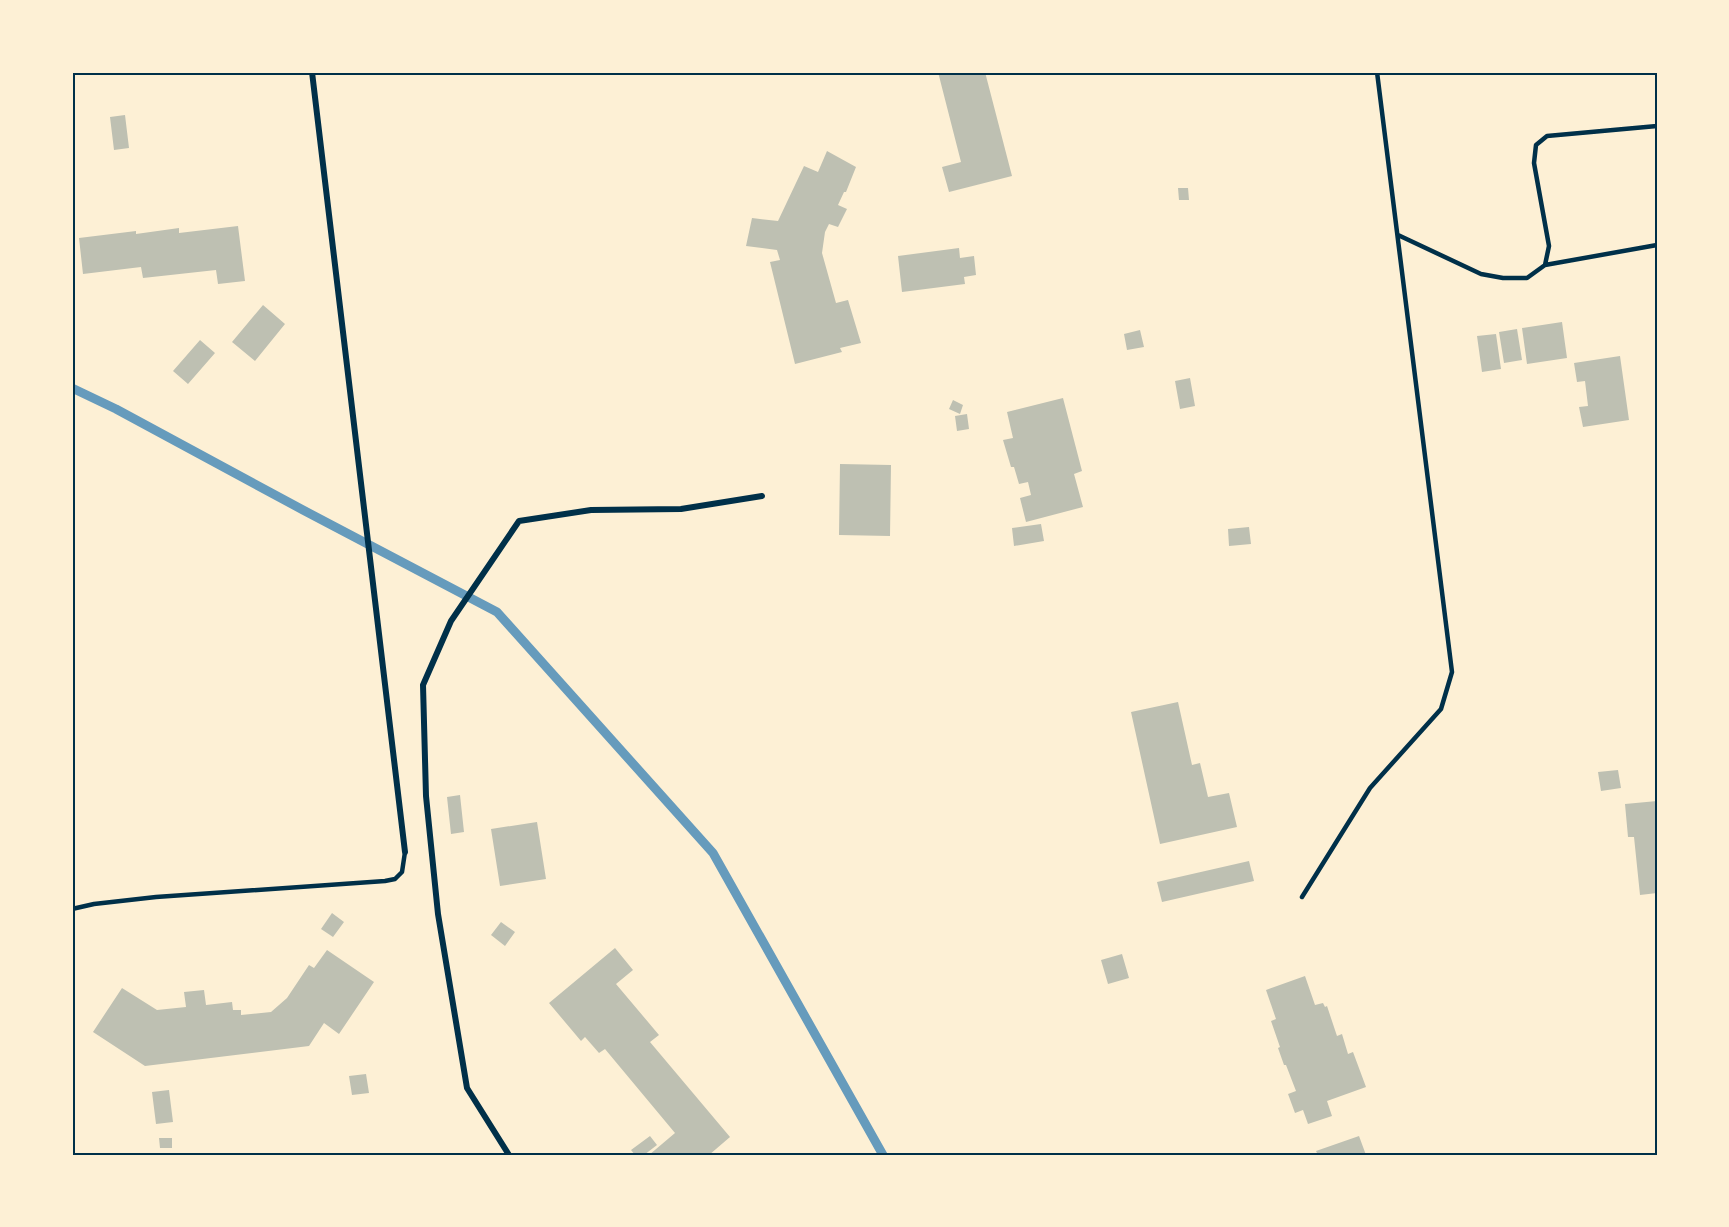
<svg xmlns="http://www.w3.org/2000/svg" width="1729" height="1227" font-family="Rubik,sans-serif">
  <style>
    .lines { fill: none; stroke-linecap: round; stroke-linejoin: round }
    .stream { stroke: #669bbc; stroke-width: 9 }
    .building { fill: #bec0b2 }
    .service { stroke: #003049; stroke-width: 4.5 }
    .minor { stroke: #003049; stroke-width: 6 }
    .neatline { fill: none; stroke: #003049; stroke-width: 2 }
  </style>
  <rect width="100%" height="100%" fill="#fdf0d5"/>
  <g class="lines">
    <path class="stream" d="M 72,388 L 116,409 L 303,510 L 497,612 L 713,853 L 883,1155"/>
  </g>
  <path class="building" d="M 938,72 L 985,72 L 1012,176 L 949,192 L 942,167 L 961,162 Z
    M 125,115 L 129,148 L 114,150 L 110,117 Z
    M 827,151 L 856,167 L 846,192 L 844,192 L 838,205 L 847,209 L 838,227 L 829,224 L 825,232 L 822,253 L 836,303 L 848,300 L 861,343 L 840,348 L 842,352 L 795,364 L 770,262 L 780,260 L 777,250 L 746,246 L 752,218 L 778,221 L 804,166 L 818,172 Z
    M 1178,188 L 1188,188 L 1189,200 L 1179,200 Z
    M 238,226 L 245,281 L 218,284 L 216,270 L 143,278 L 141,267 L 83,274 L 79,238 L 136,231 L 136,234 L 179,228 L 179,233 Z
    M 959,248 L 960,258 L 974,256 L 976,275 L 964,277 L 965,284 L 902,292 L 898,256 Z
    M 263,305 L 285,324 L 255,361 L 232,342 Z
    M 1562,322 L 1567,358 L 1527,364 L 1522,328 Z
    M 1517,329 L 1522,360 L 1504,363 L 1499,332 Z
    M 1140,330 L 1144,347 L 1127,350 L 1124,334 Z
    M 1496,334 L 1501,369 L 1482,372 L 1477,336 Z
    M 200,340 L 215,353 L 188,384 L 173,371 Z
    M 1620,356 L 1629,420 L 1583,427 L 1579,407 L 1588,406 L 1585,381 L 1577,382 L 1574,363 Z
    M 1190,378 L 1195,406 L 1180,409 L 1175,381 Z
    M 1063,398 L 1082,471 L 1074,474 L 1083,507 L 1026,522 L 1020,498 L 1031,495 L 1028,482 L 1019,484 L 1014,467 L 1011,467 L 1003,440 L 1013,438 L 1007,412 Z
    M 953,400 L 963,405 L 960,414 L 949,409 Z
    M 967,414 L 969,429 L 957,431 L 955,416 Z
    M 840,464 L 891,465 L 890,536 L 839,535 Z
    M 1041,524 L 1044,541 L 1014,546 L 1012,528 Z
    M 1249,527 L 1251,544 L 1229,546 L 1228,529 Z
    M 1178,702 L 1192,765 L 1200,763 L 1208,797 L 1229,793 L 1237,827 L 1160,844 L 1131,712 Z
    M 1618,770 L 1621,788 L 1601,791 L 1598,772 Z
    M 460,795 L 464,832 L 451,834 L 447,797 Z
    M 1657,801 L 1657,893 L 1640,895 L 1634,837 L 1628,837 L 1625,804 Z
    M 537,822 L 546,879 L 500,886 L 491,829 Z
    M 1249,861 L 1254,881 L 1162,902 L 1157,882 Z
    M 332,913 L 344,922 L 333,937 L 321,929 Z
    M 501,922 L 515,932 L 505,946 L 491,935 Z
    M 615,948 L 633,970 L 616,984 L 659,1035 L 650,1042 L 730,1137 L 709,1155 L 649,1155 L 675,1133 L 605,1049 L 599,1053 L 585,1037 L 581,1041 L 549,1003 Z
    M 327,950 L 374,982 L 339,1034 L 324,1023 L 309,1046 L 145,1066 L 93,1032 L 122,988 L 157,1010 L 186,1007 L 184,992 L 204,990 L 206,1005 L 232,1002 L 233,1010 L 241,1010 L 241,1015 L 271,1012 L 287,998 L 309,965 L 314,968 Z
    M 1122,954 L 1129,978 L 1108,984 L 1101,960 Z
    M 1305,976 L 1315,1005 L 1323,1003 L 1325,1007 L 1327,1006 L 1337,1036 L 1342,1034 L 1348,1054 L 1353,1052 L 1366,1087 L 1327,1101 L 1332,1116 L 1308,1124 L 1303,1110 L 1295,1113 L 1288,1094 L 1296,1091 L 1286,1065 L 1284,1065 L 1278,1048 L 1280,1047 L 1271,1021 L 1276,1019 L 1266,990 Z
    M 366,1074 L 369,1093 L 352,1095 L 349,1076 Z
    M 169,1090 L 173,1122 L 156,1124 L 152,1092 Z
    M 650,1136 L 657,1145 L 644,1155 L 635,1155 L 631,1150 Z
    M 1359,1136 L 1366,1155 L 1318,1155 L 1316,1151 Z
    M 159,1138 L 172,1138 L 172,1148 L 160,1148 Z"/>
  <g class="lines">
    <path class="service" d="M 1398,235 L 1481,274 L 1503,278 L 1527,278 L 1545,265 L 1549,246 L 1534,163 L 1536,145 L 1547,136 L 1657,126
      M 1545,265 L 1657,245
      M 1302,897 L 1370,788 L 1441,709 L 1452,672 L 1377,72
      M 72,909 L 94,904 L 156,897 L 385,881 L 395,879 L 402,872 L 405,852"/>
    <path class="minor" d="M 312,72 L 405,852
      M 509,1155 L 467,1088 L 438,914 L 426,796 L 423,685 L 451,621 L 519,521 L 591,510 L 681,509 L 762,496"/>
  </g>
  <rect width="1729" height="1227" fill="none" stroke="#fdf0d5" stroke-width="147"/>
  <rect x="74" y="74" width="1582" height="1080" class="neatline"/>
</svg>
